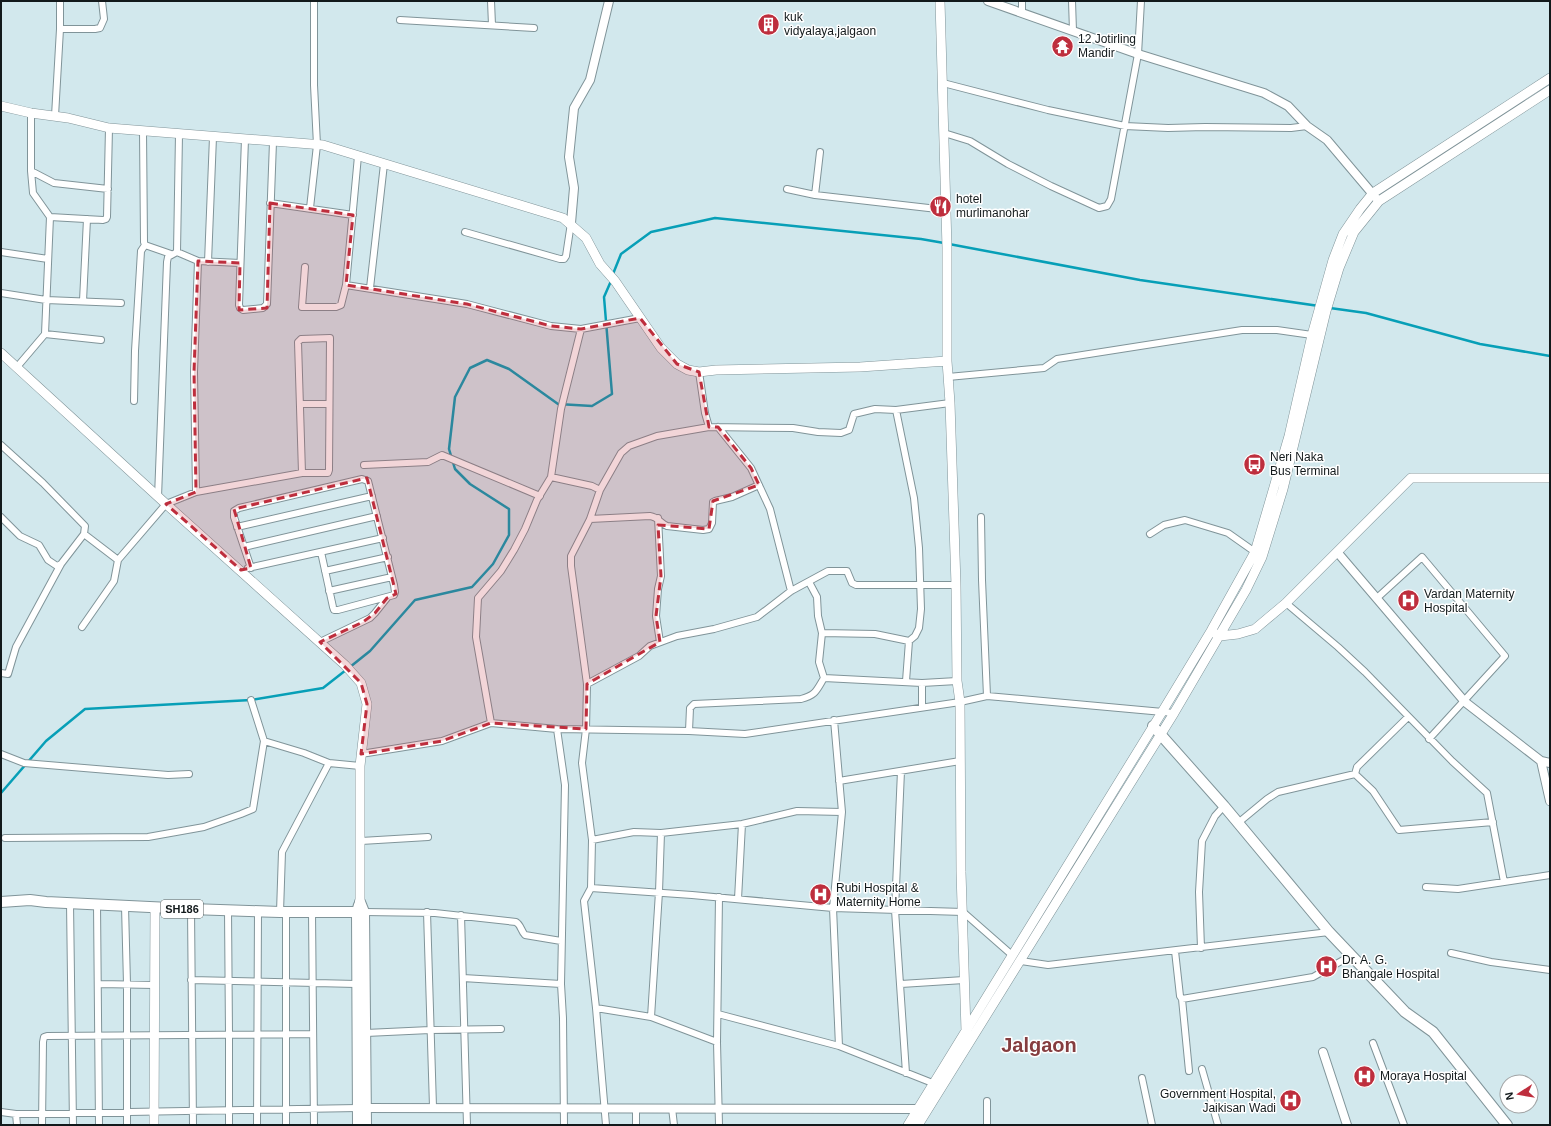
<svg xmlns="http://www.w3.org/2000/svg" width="1551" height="1126" font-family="Arial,sans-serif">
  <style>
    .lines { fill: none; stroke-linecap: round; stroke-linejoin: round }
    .stream { stroke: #079fb7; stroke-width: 2.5 }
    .minor-casing { stroke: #809499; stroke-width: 8 }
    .tertiary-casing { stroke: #809499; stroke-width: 10 }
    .secondary-casing { stroke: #809499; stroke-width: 10 }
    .primary-casing { stroke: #809499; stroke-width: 12 }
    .minor { stroke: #fff; stroke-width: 6 }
    .tertiary { stroke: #fff; stroke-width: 8 }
    .secondary { stroke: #fff; stroke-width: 9 }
    .primary { stroke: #fff; stroke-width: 10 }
    .marked { fill: #be2e3d; fill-opacity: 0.2; stroke: #be2e3d; stroke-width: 3; stroke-dasharray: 8 5; stroke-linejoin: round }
    .labels { text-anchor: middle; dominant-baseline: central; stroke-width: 3; stroke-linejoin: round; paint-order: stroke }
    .shield { fill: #fff; stroke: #595e5f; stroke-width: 1 }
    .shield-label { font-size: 11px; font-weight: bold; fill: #12191b }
    .poi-label { font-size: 12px; fill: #12191b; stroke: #fff; text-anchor: start }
    .town-label { font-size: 20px; font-weight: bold; fill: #853d3f; stroke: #fff }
  </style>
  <rect width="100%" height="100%" fill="#d2e8ed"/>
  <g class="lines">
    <path class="stream" d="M 949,244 L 1140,280 L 1319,306
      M 613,274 L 621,254 L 651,232 L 715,218 L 921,239 L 944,243
      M 1330,308 L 1366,313 L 1480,344 L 1550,356
      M 350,667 L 370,651 L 415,600 L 472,587 L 493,564 L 509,535 L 509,509 L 470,484 L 455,469 L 449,449 L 455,397 L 470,368 L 487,360 L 509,369 L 558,404 L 592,406 L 612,394 L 604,297 L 611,281
      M 1,793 L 46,741 L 85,709 L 251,700 L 323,688 L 346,670"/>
    <defs>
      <path id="minor" d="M 491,1 L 492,25
        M 1022,1 L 1022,13
        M 1072,1 L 1073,31
        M 400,20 L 534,28
        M 60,29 L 95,29 L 100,28 L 104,19 L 102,1
        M 943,83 L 1048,110 L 1125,126 L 1168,128 L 1205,127 L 1291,128 L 1307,126
        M 31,113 L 31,171 L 54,183 L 108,189
        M 55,116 L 60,29 L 60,1
        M 143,131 L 144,242 L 145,245 L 171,254
        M 944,133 L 970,141 L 1008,164 L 1051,186 L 1099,208 L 1107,206 L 1111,199 L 1138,54 L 1141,1
        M 179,134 L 177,252 L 198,261 L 240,263
        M 245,139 L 239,305 L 240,308 L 243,310 L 263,308 L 267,304 L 273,142
        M 31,171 L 33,193 L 50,217
        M 787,189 L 815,195 L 946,210
        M 815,195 L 820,152
        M 270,203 L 353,215
        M 310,208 L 317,145 L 314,85 L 314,1
        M 465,232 L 560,259 L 564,259 L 566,256 L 571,223
        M 1,252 L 48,259
        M 208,262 L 213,137
        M 305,267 L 302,307 L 336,307 L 341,305 L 346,285 L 358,156
        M 346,285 L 467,304 L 551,326 L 581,329 L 640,318
        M 370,288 L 384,164
        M 1,293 L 46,300 L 121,303
        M 83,301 L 87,219
        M 45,334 L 101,340
        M 17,367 L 45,334 L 50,217 L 103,220 L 106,219 L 107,217 L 109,128
        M 699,372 L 705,413 L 709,427
        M 948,377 L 1044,368 L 1057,359 L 1242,330 L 1277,330 L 1312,335
        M 134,401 L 135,351 L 141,251 L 145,245
        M 300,404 L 329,404
        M 896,410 L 914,498 L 919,548 L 921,609 L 919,628 L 915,636 L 909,641 L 906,681
        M 718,427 L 751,468 L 770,509 L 791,591
        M 1,445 L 43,483 L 85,526 L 84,534 L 61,564 L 16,647 L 8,674 L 1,673
        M 364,465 L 428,462 L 442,455 L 540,496
        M 551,477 L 561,409 L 581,329
        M 196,492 L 194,372 L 198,261
        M 158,497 L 167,262 L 168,257 L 177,252
        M 1,517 L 20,536 L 39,545 L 48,560 L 57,566 L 61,564
        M 981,517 L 982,580 L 987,696
        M 658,518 L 661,576 L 658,589 L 656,616 L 660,642
        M 590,519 L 650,516 C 658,517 660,523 667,526 L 703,530 L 709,529 L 712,523 L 713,502 L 715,501 L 732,497 L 759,485
        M 237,527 L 372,496
        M 1150,534 L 1164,525 L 1185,520 L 1228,533 L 1255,552
        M 244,547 L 377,516
        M 118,560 L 166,504 L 196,492 L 302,473 L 328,473 L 329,470 L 330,338 L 301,339 L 298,342 L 302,473
        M 248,568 L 383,538
        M 251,568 L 234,517 L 234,511 L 239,508 L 362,479 L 368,481 L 394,585 L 395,592 L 394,595 L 338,610 L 334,610 L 333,607 L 321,552
        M 325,571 L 388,557
        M 809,582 L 817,597 L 818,616 L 822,633 L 819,662 L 824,678
        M 329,591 L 392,577
        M 1377,598 L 1422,557 L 1505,656 L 1429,739
        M 1286,603 L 1338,647 L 1365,672 L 1452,761 L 1487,793 L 1504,882
        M 82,627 L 114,581 L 118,560 L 84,534
        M 822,633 L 875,634 L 909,641
        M 320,642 L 370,618 L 375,613 L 387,598
        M 922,683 L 922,707
        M 587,684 L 639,656 L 650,646 L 677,636 L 714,629 L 757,617 L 791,591 L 828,571 L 847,571 L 852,583 L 856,585 L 956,585
        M 834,720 L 842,812 L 833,908 L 839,1046 L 935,1084
        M 491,723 L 476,637 L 478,598 L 501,571 L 514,550 L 525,529 L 537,500 L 551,477 L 592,486 L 600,490
        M 557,729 L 565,785 L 561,984 L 563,1018 L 564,1125
        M 689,731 L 690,708 L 694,704 L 801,699 C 816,695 816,691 824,678 L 922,683 L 957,681
        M 264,741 L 304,753 L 329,763 L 360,766
        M 1,754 L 24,763 L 168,775 L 189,774
        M 361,754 L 442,741 L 491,723 L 557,729 L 689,731 L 745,734 L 960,702 L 987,696 L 1174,713
        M 901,771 L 895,910 L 906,1073
        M 1355,774 L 1373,791 L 1399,830 L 1493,822
        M 839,781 L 960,761
        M 1238,823 L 1267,799 L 1278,792 L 1355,774 L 1357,767 L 1408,717
        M 5,838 L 148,837 L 204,827 L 241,814 L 253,809 L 264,741 L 251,700
        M 592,840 L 634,832 L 661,833 L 742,824 L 797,811 L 842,812
        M 361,841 L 428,837
        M 1426,887 L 1458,889 L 1550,875
        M 591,888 L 692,895 L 833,908 L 963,912 L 1012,955
        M 719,897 L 717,1042 L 719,1125
        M 738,899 L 742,824
        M 70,903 L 73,1125
        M 97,904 L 99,1125
        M 125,906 L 127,984 L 127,1125
        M 191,909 L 193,1125
        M 228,910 L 229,1034 L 229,1125
        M 280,912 L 282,852 L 329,763
        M 286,912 L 286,1125
        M 312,912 L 314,1125
        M 364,912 L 435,913 L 516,922 C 521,925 521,931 525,935 L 561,941
        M 427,912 L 433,1107
        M 461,915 L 467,1125
        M 1201,948 L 1199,892 L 1202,841 L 1215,816 L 1224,806
        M 1175,951 L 1180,996 L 1182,999 L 1189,1071
        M 1451,953 L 1491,962 L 1550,970
        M 1021,961 L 1048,965 L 1329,932
        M 463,978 L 561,984
        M 191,980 L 356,984
        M 99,984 L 155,985
        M 901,984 L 964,980
        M 1182,999 L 1313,977 L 1352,955
        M 596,1008 L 651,1017 L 717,1042
        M 718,1014 L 839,1046
        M 651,1017 L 659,892 L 661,833
        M 366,1033 L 430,1030 L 501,1029
        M 1373,1043 L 1404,1125
        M 1202,1069 L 1218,1125
        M 1142,1078 L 1152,1125
        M 987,1101 L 987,1125
        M 636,1108 L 636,1125
        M 672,1108 L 674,1125
        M 1,1112 L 16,1114 L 358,1108
        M 16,1114 L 17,1125
        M 42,1125 L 43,1042 L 44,1037 L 47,1036 L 313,1034
        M 257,1125 L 258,911
        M 606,1125 L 596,1008 L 584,901 L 591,888 L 592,840 L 582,763 L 586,729 L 587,684 L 571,566 L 571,556 L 590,519 L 600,490 L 621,453 L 629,446 L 657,436 L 709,427 L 793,428 L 818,432 L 841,433 L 849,430 L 854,414 L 875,409 L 896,410 L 950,403"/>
      <path id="tertiary" d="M 988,1 L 1138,54 L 1264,93 L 1288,106 L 1307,126 L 1327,140 L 1376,198
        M 571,223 L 574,188 L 569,157 L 574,108 L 590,80 L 609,1
        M 1338,553 L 1465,702 L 1541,761 L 1550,763
        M 1541,761 L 1550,801
        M 1323,1052 L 1347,1125
        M 360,1108 L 923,1109"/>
      <path id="secondary" d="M 940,1 L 947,248 L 947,361 L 950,403 L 956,585 L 957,681 L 960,702 L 961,872 L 966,1031
        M 1,106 L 31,113 L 68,118 L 109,128 L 323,145 L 563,218 L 586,238 L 600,264 L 615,281 L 661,348 L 677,364 L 688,370 L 699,372 L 716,370 L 860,367 L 947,361
        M 1,353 L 166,504 L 345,665 L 361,683 L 367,704 L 360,766 L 360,902
        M 1216,634 L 1220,636 L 1238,634 L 1255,629 L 1286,603 L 1411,478 L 1550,478
        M 154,1125 L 155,908
        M 908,1125 L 1162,712 L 1211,631 L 1255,552 L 1289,436 L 1312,335 L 1333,260 L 1343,234 L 1360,209 L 1373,193 L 1550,78
        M 918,1125 L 1174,713 L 1246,590 L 1262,557 L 1283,489 L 1326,311 L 1339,268 L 1354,232 L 1379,201 L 1550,90"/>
      <path id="primary" d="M 1153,726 L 1224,806 L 1329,932 L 1405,1012 L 1433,1032 L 1507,1125
        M 1,902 L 30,900 L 46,902 L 191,909 L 280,912 L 364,912
        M 360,902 L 364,912 L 366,1125
        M 358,1125 L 357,912 L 359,905"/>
    </defs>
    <use href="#minor" class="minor-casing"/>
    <use href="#tertiary" class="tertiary-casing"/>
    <use href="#secondary" class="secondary-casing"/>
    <use href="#primary" class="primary-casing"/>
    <use href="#minor" class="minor"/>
    <use href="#tertiary" class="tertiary"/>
    <use href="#secondary" class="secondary"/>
    <use href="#primary" class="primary"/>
  </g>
  <path class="marked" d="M 270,203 L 353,215 L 346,285 L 467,304 L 551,326 L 581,329 L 640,318 L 677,364 L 699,372 L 709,427 L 718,427 L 751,468 L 759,485 L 713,501 L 709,529 L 658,525 L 661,576 L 656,616 L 660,642 L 587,684 L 586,729 L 491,723 L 442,741 L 361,754 L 367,704 L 361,683 L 320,642 L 363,622 L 375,613 L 387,598 L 396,594 L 367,478 L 234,509 L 251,568 L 241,570 L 166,504 L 196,492 L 194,372 L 198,261 L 240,263 L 239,310 L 267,308 Z"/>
  <defs>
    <symbol id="building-disc" viewBox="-11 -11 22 22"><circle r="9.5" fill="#be2e3d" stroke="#fff"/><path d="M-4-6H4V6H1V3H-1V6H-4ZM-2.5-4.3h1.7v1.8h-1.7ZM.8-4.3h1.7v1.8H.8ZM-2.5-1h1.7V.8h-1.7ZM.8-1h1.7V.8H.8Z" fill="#fff"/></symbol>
    <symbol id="temple-disc" viewBox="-11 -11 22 22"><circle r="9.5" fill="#be2e3d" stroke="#fff"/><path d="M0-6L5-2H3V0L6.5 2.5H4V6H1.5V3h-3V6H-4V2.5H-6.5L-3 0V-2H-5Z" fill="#fff"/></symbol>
    <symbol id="restaurant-disc" viewBox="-11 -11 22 22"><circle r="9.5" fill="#be2e3d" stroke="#fff"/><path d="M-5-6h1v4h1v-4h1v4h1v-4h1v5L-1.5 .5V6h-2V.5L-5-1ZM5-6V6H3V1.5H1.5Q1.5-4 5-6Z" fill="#fff"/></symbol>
    <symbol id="bus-disc" viewBox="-11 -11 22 22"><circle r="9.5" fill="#be2e3d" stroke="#fff"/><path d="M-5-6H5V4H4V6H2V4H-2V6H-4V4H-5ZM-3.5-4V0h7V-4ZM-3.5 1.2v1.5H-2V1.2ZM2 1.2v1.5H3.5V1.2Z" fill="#fff"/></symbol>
    <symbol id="hospital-disc" viewBox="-11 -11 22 22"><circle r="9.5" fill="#be2e3d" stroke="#fff"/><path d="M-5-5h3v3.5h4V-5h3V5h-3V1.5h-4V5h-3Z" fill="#fff"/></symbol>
  </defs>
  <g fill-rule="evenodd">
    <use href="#building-disc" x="756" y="12" width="25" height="25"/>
    <use href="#temple-disc" x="1050" y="34" width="25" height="25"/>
    <use href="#restaurant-disc" x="928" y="194" width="25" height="25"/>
    <use href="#bus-disc" x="1242" y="452" width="25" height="25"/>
    <use href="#hospital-disc" x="1396" y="588" width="25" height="25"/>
    <use href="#hospital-disc" x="808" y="882" width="25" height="25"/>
    <use href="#hospital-disc" x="1314" y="954" width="25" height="25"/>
    <use href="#hospital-disc" x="1352" y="1064" width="25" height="25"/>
    <use href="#hospital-disc" x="1278" y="1088" width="25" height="25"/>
  </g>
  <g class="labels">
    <rect class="shield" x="161" y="900" width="42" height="18" rx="3"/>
    <g class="shield-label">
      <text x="182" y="909">SH186</text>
    </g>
    <g class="poi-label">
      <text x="784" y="17">kuk<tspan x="784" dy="14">vidyalaya,jalgaon</tspan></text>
      <text x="1078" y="39">12 Jotirling<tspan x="1078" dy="14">Mandir</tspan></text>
      <text x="956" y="199">hotel<tspan x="956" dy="14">murlimanohar</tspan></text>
      <text x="1270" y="457">Neri Naka<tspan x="1270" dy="14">Bus Terminal</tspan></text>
      <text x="1424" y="594">Vardan Maternity<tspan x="1424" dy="14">Hospital</tspan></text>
      <text x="836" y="888">Rubi Hospital &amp;<tspan x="836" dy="14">Maternity Home</tspan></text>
      <text x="1342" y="960">Dr. A. G.<tspan x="1342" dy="14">Bhangale Hospital</tspan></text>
      <text x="1380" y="1076">Moraya Hospital</text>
      <text x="1276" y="1094" text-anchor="end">Government Hospital,<tspan x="1276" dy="14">Jaikisan Wadi</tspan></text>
    </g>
    <g class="town-label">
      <text x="1039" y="1045">Jalgaon</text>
    </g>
  </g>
  <rect width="1551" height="1126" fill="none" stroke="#12191b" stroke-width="4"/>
  <g transform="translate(1519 1094) rotate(258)"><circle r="19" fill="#ffffff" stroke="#a0a3a4"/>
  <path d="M0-3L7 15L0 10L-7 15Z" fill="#be2e3d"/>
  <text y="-6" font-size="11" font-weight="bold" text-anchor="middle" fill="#12191b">N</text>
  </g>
</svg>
